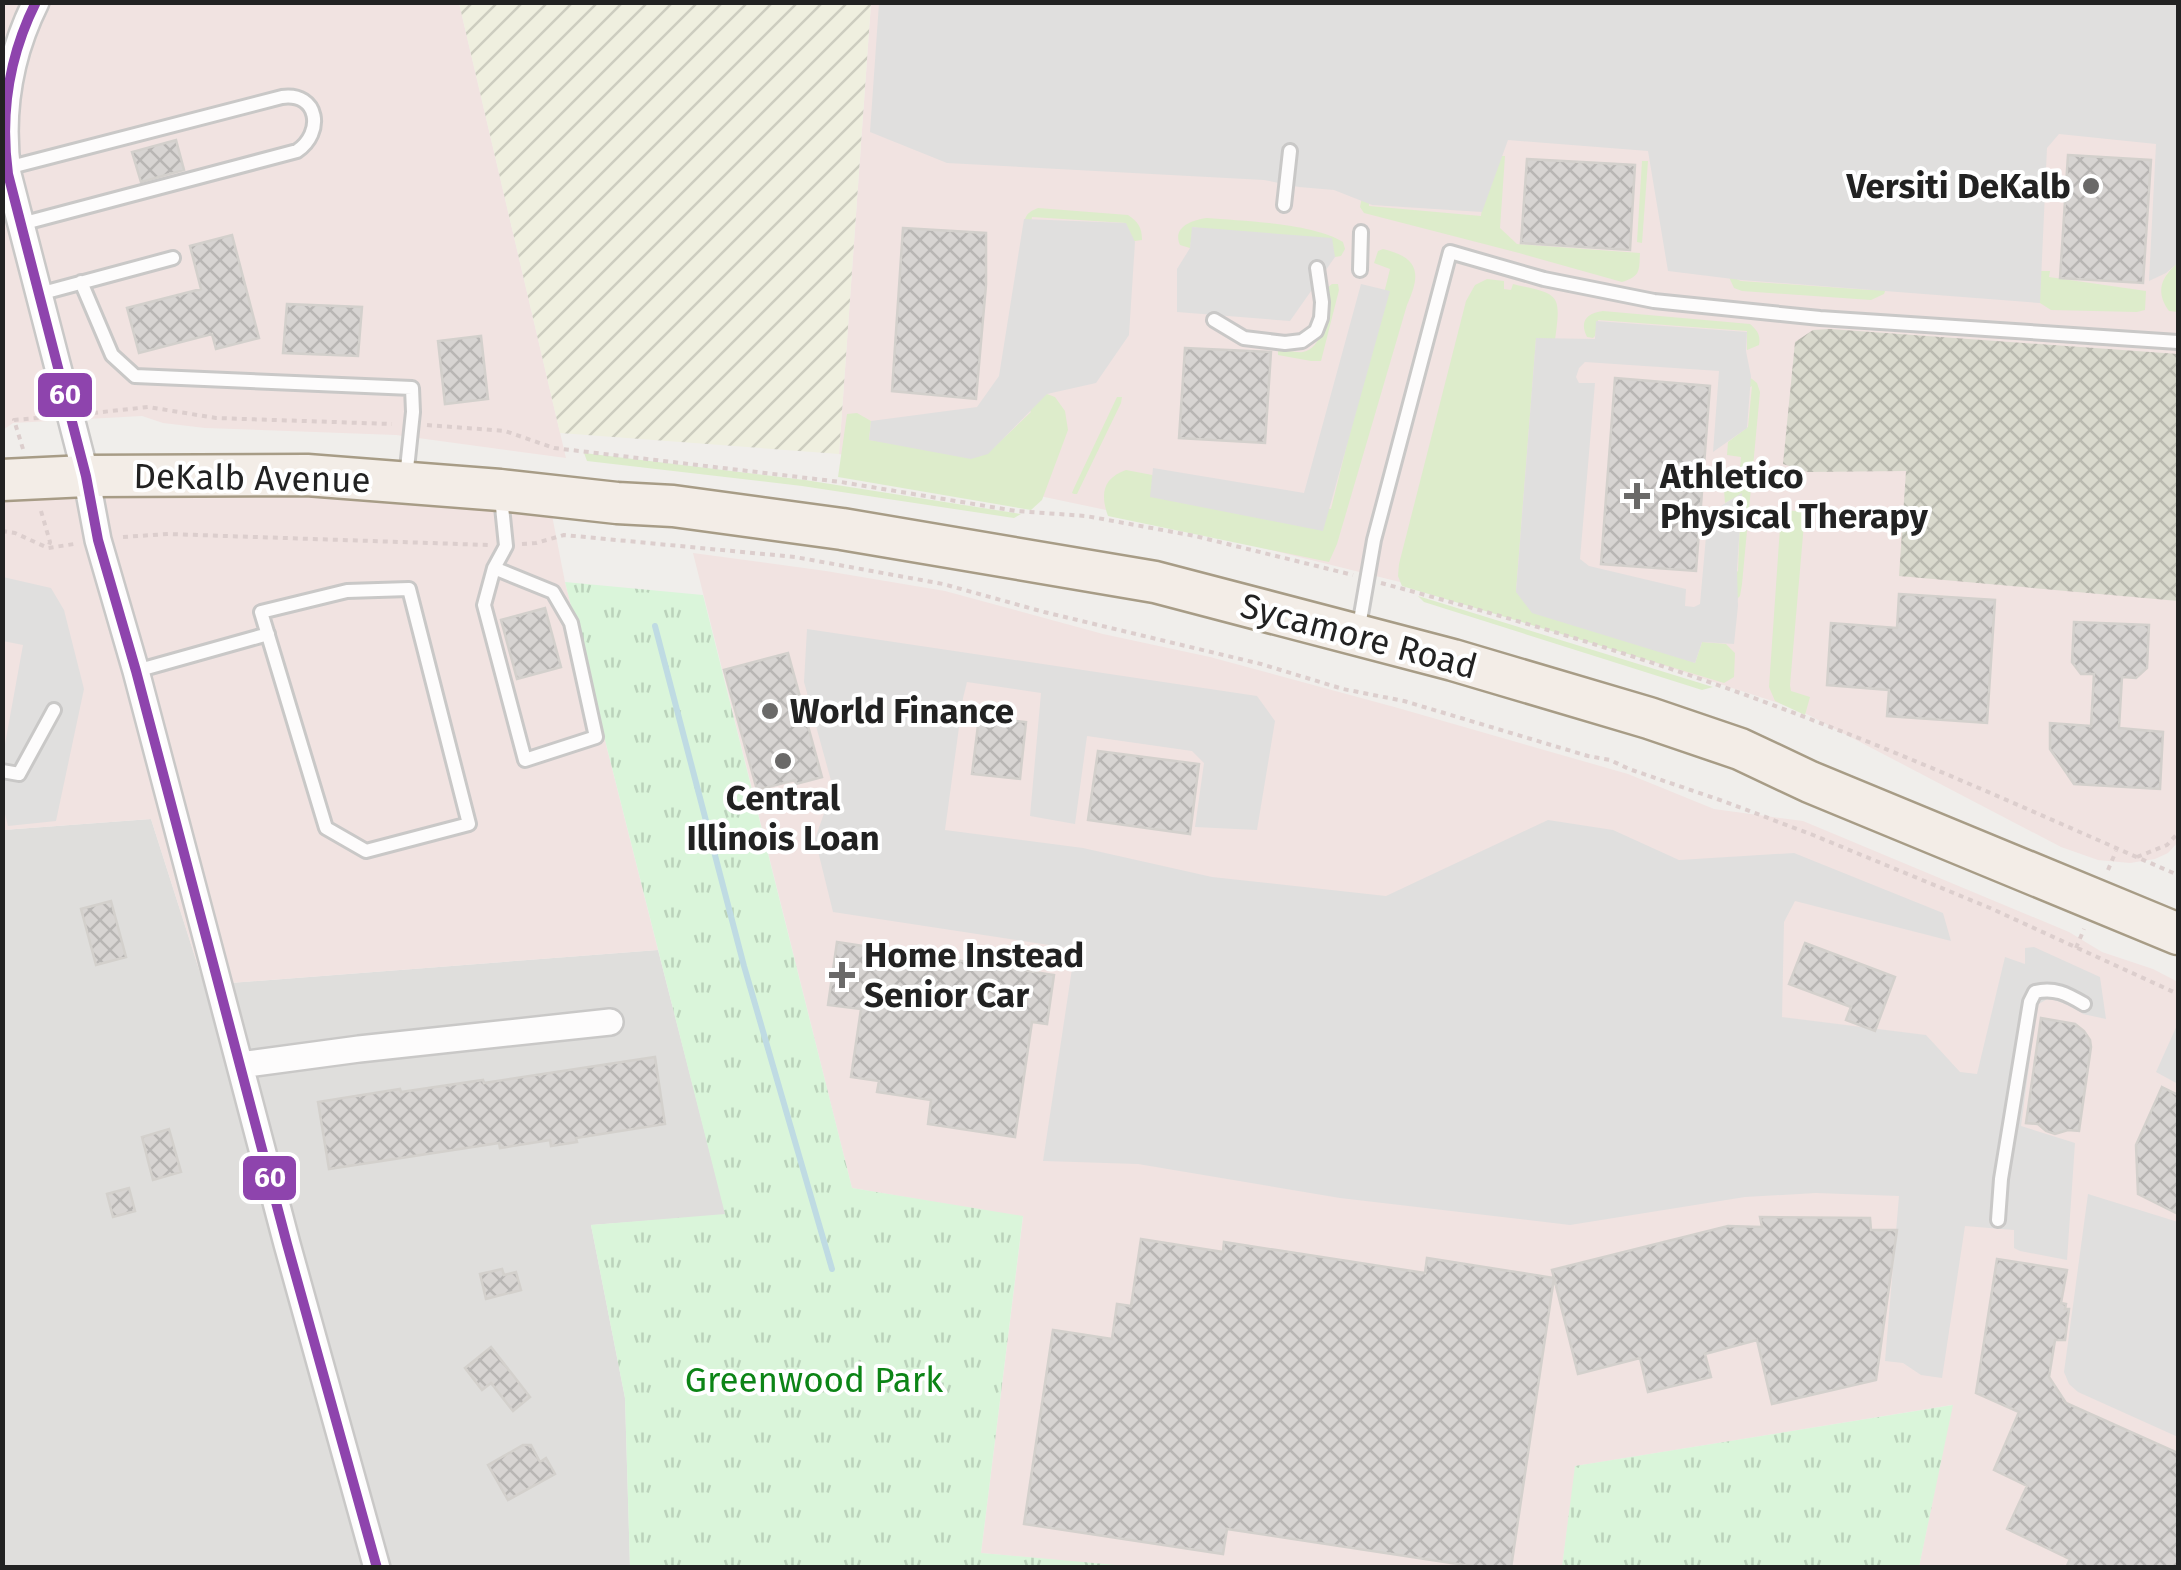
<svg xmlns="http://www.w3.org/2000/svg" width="2181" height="1570" font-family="'Fira Sans',sans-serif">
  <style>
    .residential { fill: #dfdedc }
    .commercial { fill: #f1e3e1 }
    .construction { fill: url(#construction-cross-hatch) }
    .farmland { fill: url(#farmland-furrows) }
    .grass { fill: #ddeccb }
    .park { fill: url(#park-tufts) }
    .parking { fill: #e0dfde }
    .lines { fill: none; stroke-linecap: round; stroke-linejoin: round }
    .stream { stroke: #bfdbe3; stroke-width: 6 }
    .building { fill: url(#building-cross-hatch); stroke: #d3d0cc; stroke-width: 2.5 }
    .lane-casing { stroke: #c9c8c7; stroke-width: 18 }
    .street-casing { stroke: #c9c8c7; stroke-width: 30 }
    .primary-casing { stroke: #a79c86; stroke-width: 45 }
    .path { stroke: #dccecd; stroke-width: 4; stroke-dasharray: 5 5; stroke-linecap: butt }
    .lane { stroke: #fdfcfc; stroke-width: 12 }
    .street { stroke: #fdfcfc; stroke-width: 25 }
    .primary { stroke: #f3ede7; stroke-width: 40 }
    .bus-1-casing { stroke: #fff; stroke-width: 18 }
    .bus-1 { stroke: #8e44ad; stroke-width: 10 }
    .poi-dot { fill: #6a6968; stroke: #fff; stroke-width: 4 }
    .labels { text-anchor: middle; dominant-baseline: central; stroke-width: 8; stroke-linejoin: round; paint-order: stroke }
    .poi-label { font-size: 35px; font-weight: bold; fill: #222; stroke: #fff; text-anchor: start }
    .street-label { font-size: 35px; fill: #222; stroke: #fff }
    .park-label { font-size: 35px; fill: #0c8416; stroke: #fff }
    .line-badge { stroke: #fff; stroke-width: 4 }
    .badge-label { font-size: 28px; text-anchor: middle; font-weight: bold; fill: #fff }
  </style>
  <defs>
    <pattern id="construction-cross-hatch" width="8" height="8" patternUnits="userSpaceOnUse" patternTransform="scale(2.5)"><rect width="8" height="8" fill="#d9d9cd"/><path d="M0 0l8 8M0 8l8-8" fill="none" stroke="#babab0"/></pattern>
    <pattern id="farmland-furrows" width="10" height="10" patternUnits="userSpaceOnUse" patternTransform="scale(2.5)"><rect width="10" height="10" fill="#efefdf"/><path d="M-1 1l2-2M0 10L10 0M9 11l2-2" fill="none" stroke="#cdcdbf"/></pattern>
    <pattern id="park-tufts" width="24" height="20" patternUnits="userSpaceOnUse" patternTransform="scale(2.5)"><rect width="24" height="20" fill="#daf5da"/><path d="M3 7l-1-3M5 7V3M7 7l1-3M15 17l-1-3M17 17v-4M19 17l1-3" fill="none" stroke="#bbd2bb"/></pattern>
    <pattern id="building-cross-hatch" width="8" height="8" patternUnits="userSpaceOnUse" patternTransform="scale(2.5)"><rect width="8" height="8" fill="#d7d4d2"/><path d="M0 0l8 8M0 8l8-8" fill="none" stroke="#b8b6b4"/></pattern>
  </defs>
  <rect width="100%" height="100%" fill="#f0eeeb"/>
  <path class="residential" d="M 151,819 L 204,985 L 658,950 L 726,1215 L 591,1225 L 625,1398 L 630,1567 L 3,1568 L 3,830 Z"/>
  <path class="commercial" d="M 3,3 L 459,3 L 566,458 L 396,435 L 205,428 L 163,423 L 142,416 L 13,423 L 3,430 Z
    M 871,3 L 2178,3 L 2178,842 L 2168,853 L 2155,859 L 2130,863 L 2098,860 L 2061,847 L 1797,709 L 1428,589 L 1130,515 L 839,454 Z
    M 2,490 L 434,496 L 550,505 L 565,582 L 658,950 L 204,985 L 151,819 L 3,830 Z
    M 693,553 L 826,571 L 945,591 L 1103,634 L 1210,657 L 1398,708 L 1628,774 L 1714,809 L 1803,821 L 2069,932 L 2102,952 L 2153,969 L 2178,982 L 2178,1567 L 1919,1567 L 1952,1405 L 1576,1466 L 1562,1567 L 1138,1568 L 981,1553 L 1023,1217 L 852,1188 Z"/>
  <path class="construction" d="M 1830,329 L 2178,354 L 2178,601 L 1899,576 L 1906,471 L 1808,472 L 1783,464 L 1795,342 L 1813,330 Z"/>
  <path class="farmland" d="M 459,3 L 871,3 L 839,454 L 560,433 Z"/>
  <path class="grass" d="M 1489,156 L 1505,156 L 1500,228 L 1517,244 L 1640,253 C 1639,271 1641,276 1622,282 L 1519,253 L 1364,213 L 1360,207 L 1363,192 L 1369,197 L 1369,206 L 1481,216 Z
    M 1642,161 L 1648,161 L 1642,243 L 1637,242 Z
    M 1038,208 L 1128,215 C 1138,222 1142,227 1142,240 L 1128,242 L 1126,223 L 1032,217 L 1030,234 L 1024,232 C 1024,218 1025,213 1038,208 Z
    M 1207,218 C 1242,221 1314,223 1343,242 L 1345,249 L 1341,256 L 1335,257 L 1333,253 L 1193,227 L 1190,248 L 1180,245 C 1172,227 1192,220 1207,218 Z
    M 1383,249 C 1420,258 1421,274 1407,305 L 1337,544 L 1329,562 L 1108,516 C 1100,494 1103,478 1126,470 L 1331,509 L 1390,269 L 1374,263 L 1378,251 Z
    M 2178,263 L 2178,312 L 2169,311 C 2155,292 2161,277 2178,263 Z
    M 2039,271 L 2050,271 L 2049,277 L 2146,291 L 2145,310 L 2137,312 L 2051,310 L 2040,303 L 2038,295 Z
    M 1728,275 L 1741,281 L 1871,290 L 1888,283 L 1884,294 L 1871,300 L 1742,291 L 1734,288 Z
    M 1487,279 L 1504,281 L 1504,289 L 1511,290 L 1513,284 C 1558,295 1562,291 1555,340 L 1536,339 L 1516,592 L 1695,663 L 1702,642 L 1726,644 L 1735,653 L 1734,677 L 1724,683 L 1402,586 L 1398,576 L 1399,564 L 1466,301 L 1475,285 Z
    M 1332,284 L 1338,284 L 1339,290 L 1321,361 L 1311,361 L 1278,355 L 1278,349 C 1286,350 1296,353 1303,352 C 1325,349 1329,304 1327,288 Z
    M 1603,311 L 1750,324 C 1757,330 1761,335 1759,345 L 1747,350 L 1747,331 L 1598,320 L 1595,336 L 1593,338 L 1587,337 C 1579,321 1587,313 1603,311 Z
    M 1747,375 L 1757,383 L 1760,392 L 1742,584 L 1740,596 L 1736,600 L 1716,589 L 1738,571 L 1741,494 L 1725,503 L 1724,490 L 1738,489 L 1741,457 L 1727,455 L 1728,442 L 1748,427 L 1752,386 L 1734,397 Z
    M 1047,394 L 1055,397 L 1065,411 L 1068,430 L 1042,500 L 1031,510 L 838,477 L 847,414 L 857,413 L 871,421 L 869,440 L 988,453 L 1031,412 L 1020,399 Z
    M 1117,397 L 1122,397 L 1121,403 L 1077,494 L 1074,494 L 1072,493 L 1074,488 Z
    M 584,453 L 805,480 L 1021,514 L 1014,518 L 802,486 L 587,461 Z
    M 1784,510 L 1805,512 L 1790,685 L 1791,691 L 1810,697 L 1805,715 L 1775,701 L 1769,687 L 1781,513 Z
    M 1418,596 L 1713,687 L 1702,690 L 1424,602 Z"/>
  <path class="park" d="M 565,582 L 703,595 L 852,1188 L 1023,1216 L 981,1553 L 1138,1567 L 630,1567 L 625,1398 L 591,1225 L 725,1214 Z
    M 1953,1405 L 1919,1567 L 1562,1567 L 1575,1466 Z"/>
  <path class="parking" d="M 879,3 L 2178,3 L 2178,263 L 2166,273 L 2149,281 L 2156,144 L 2059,134 L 2047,148 L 2040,303 L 1741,280 L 1668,271 L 1648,151 L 1508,140 L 1482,212 L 1372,205 L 1334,190 L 1299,187 L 1264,180 L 947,163 L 870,132 Z
    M 1024,219 L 1126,223 L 1135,242 L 1129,335 L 1096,383 L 1047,394 L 988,454 L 971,459 L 869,440 L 871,421 L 977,407 L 999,376 Z
    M 1192,227 L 1332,238 L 1335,257 L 1290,321 L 1177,312 L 1177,269 L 1190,248 Z
    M 1361,284 L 1390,291 L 1323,531 L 1150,497 L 1153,468 L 1304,493 Z
    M 1596,321 L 1747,332 L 1746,351 L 1751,376 L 1747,428 L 1713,452 L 1719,371 L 1585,362 L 1579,368 L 1576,377 L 1579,383 L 1595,383 L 1580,559 L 1589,566 L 1686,589 L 1685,606 L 1694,607 L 1700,604 L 1708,514 L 1742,493 L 1737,570 L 1738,606 L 1734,644 L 1702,642 L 1695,663 L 1532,613 L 1516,592 L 1536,338 L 1595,339 Z
    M 3,577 L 51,588 L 64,610 L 84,689 L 56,821 L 8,826 L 3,806 L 3,755 L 23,645 L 3,641 Z
    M 807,629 L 1257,696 L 1275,721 L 1257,830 L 1195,827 L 1204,763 L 1192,751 L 1087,736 L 1075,824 L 1030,816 L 1041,693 L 967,682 L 963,698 L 945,830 L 1083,848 L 1212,877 L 1386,896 L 1548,820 L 1613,830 L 1679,860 L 1794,853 L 1943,913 L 1951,941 L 1795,901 L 1784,922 L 1782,1017 L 1926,1035 L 1960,1072 L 1977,1074 L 2005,957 L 2025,964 L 2025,948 L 2034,947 L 2100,977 L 2106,1019 L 2083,1014 L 2073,1007 L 2049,998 L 2037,1005 L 2021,1126 L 2075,1143 L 2067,1260 L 2020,1251 L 2014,1248 L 2014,1230 L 1965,1226 L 1942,1378 L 1921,1375 L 1903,1363 L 1885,1361 L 1899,1196 L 1816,1193 L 1745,1197 L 1570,1225 L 1340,1198 L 1138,1164 L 1043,1161 L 1075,949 L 833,912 L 815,839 L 833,788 L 804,682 Z
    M 2178,1023 L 2178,1084 L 2156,1072 Z
    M 2088,1194 L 2178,1222 L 2178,1437 L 2078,1392 L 2069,1384 L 2064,1372 Z"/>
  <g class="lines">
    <path class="stream" d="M 655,626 L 744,966 L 832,1269"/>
  </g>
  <path class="building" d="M 176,140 L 184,170 L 141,182 L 132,152 Z
    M 2068,155 L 2151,160 L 2143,283 L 2060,278 Z
    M 1527,159 L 1635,165 L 1630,250 L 1521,243 Z
    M 903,228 L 986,233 L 986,285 L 976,399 L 892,391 Z
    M 232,235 L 259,338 L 216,349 L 212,334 L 139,353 L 127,308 L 201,289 L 190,246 Z
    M 287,304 L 362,307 L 358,356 L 283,353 Z
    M 481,336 L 488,399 L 445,404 L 438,341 Z
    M 1185,348 L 1271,352 L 1265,443 L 1179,438 Z
    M 1615,378 L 1710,386 L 1696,571 L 1601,564 Z
    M 1899,594 L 1995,600 L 1987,723 L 1887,716 L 1889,690 L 1827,685 L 1831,623 L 1897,628 Z
    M 545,608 L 561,667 L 517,679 L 501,620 Z
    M 2074,622 L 2149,625 L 2147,668 L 2136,678 L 2122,677 L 2119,728 L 2163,732 L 2160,789 L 2074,784 L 2050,749 L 2050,723 L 2091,726 L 2094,674 L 2081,674 L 2072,662 Z
    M 788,653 L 822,777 L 796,784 L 795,780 L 757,790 L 724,670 Z
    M 979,717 L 1026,722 L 1020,779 L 972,774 Z
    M 1098,751 L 1199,764 L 1190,834 L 1088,820 Z
    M 111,901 L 126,957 L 96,965 L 81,909 Z
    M 837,942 L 1054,975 L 1047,1024 L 1032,1022 L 1015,1137 L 928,1124 L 931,1100 L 877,1092 L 879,1081 L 851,1077 L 861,1009 L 828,1005 Z
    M 1805,943 L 1895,977 L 1875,1031 L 1846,1020 L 1851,1007 L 1789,984 Z
    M 2041,1018 L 2075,1024 L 2084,1031 L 2090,1040 L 2091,1047 L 2079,1131 L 2068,1130 L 2055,1134 L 2046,1131 L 2038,1124 L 2026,1123 Z
    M 655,1057 L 665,1124 L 576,1138 L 577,1142 L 551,1146 L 550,1140 L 500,1148 L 499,1143 L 329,1169 L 318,1102 L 400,1089 L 401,1092 L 483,1080 L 484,1083 Z
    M 2162,1087 L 2178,1095 L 2178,1214 L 2138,1194 L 2136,1145 Z
    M 169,1129 L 181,1172 L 153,1180 L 142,1137 Z
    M 129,1188 L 135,1211 L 113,1217 L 107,1194 Z
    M 1760,1217 L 1870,1218 L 1871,1230 L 1897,1230 L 1876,1380 L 1772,1404 L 1757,1340 L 1705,1354 L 1711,1377 L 1648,1392 L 1640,1358 L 1578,1374 L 1552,1270 L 1728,1226 L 1762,1227 Z
    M 1141,1239 L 1223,1252 L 1224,1242 L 1425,1273 L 1427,1258 L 1554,1278 L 1511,1568 L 1484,1568 L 1227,1529 L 1223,1554 L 1024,1524 L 1053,1330 L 1112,1339 L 1117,1304 L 1131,1306 Z
    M 1997,1259 L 2067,1270 L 2061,1303 L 2066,1304 L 2065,1309 L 2069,1309 L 2065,1340 L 2055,1340 L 2049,1377 L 2066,1403 L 2178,1453 L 2178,1568 L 2066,1568 L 2070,1559 L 2007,1529 L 2027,1486 L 1994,1470 L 2019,1412 L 1976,1393 Z
    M 502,1269 L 504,1275 L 516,1272 L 521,1290 L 486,1299 L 480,1274 Z
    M 491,1347 L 530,1397 L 513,1411 L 491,1383 L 482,1390 L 465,1368 Z
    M 523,1445 L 531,1445 L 540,1462 L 546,1458 L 555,1474 L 508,1500 L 488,1465 Z"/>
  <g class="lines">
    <defs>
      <path id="lane" d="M 7,168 L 282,97 C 319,92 324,133 297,151 L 21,224
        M 1284,205 L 1290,151
        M 1360,270 L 1361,232
        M 81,282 L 112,355 L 135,376 L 412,388 L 413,412 L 406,478
        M 39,294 L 173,258
        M 1214,320 L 1244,338 L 1285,343 L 1302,341 L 1316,331 L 1321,318 L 1322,302 L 1317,268
        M 494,568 L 553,592 L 571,623 L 596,737 L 525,760 L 484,605 L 494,568 L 506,546 L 501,497
        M 409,589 L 469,824 L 366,851 L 326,828 L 261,612 L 347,591 Z
        M 1358,632 L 1374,540 L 1450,252 L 1544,279 L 1654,301 L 1820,318 L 2178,342
        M 136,671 L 268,634
        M 2,771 L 19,774 L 54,710
        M 1998,1220 L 2001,1179 L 2030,1002 L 2035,992 C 2054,987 2067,994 2084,1004"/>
      <path id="street" d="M 36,2 C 9,56 0,115 8,174 L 86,476 L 98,540 L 136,671 L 287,1244 L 377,1568
        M 240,1065 L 359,1049 L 610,1022"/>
      <path id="primary" d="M 2,480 L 86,476 L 307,475 L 500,490 L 617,503 L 673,506 L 842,529 L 1155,582 L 1453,660 L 1649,718 L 1740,749 L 1810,782 L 2178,934"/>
    </defs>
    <use href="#lane" class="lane-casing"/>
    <use href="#street" class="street-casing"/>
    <use href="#primary" class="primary-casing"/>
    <path class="path" d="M 93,413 L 148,407 L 216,418 L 392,424
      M 427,425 L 505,431 L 554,448 L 841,482 L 1016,511 L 1086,516 L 1195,536 L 1353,575
      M 23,449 L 14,420 L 49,417
      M 41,511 L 50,542 L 48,548
      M 2,531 L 15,533 L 48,548 L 74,544
      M 123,537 L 168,534 L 488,545
      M 522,544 L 536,543 L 564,535 L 795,557 L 943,584 L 1044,612 L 1261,664 L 1343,689 L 1404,701 L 1588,756 L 1610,760 L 1629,769 L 1723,801 L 1813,835 L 1990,908 L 2178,994
      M 1381,583 C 1527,622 1674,666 1815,721 C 1938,768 2058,823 2178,875
      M 2137,857 L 2167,845 L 2178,833
      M 2108,870 L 2116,851
      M 2076,948 L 2084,929"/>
    <use href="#lane" class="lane"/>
    <use href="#street" class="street"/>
    <use href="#primary" class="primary"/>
    <defs>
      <path id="bus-1" d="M 36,2 C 9,56 0,115 8,174 L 86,476 L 98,540 L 136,671 L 287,1244 L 377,1568"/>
    </defs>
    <use href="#bus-1" class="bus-1-casing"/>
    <use href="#bus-1" class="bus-1"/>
  </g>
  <g class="poi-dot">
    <circle cx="2091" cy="186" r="10"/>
    <path d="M1632 481h10v10h10v10h-10v10h-10v-10h-10v-10h10z"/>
    <circle cx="770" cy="711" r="10"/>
    <circle cx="783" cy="761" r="10"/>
    <path d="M837 960h10v10h10v10h-10v10h-10v-10h-10v-10h10z"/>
  </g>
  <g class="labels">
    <g class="poi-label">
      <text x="2071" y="186" text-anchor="end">Versiti DeKalb</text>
      <text x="1660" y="476">Athletico<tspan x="1660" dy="40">Physical Therapy</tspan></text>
      <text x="790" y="711">World Finance</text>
      <text x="783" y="798" text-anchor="middle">Central<tspan x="783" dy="40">Illinois Loan</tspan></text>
      <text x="864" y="955">Home Instead<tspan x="864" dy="40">Senior Car</tspan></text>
    </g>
    <g class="street-label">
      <text transform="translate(252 478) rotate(1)">DeKalb Avenue</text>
      <text transform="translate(1359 636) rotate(15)">Sycamore Road</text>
    </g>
    <g class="park-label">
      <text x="814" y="1380">Greenwood Park</text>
    </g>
  </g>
  <g class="line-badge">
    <rect x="36" y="371" width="58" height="48" rx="10" fill="#8e44ad"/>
    <rect x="241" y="1154" width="57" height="48" rx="10" fill="#8e44ad"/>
  </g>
  <g class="badge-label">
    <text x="65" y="404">60</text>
    <text x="270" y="1187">60</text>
  </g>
  <rect width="2181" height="1570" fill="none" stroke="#222222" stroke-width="10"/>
</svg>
